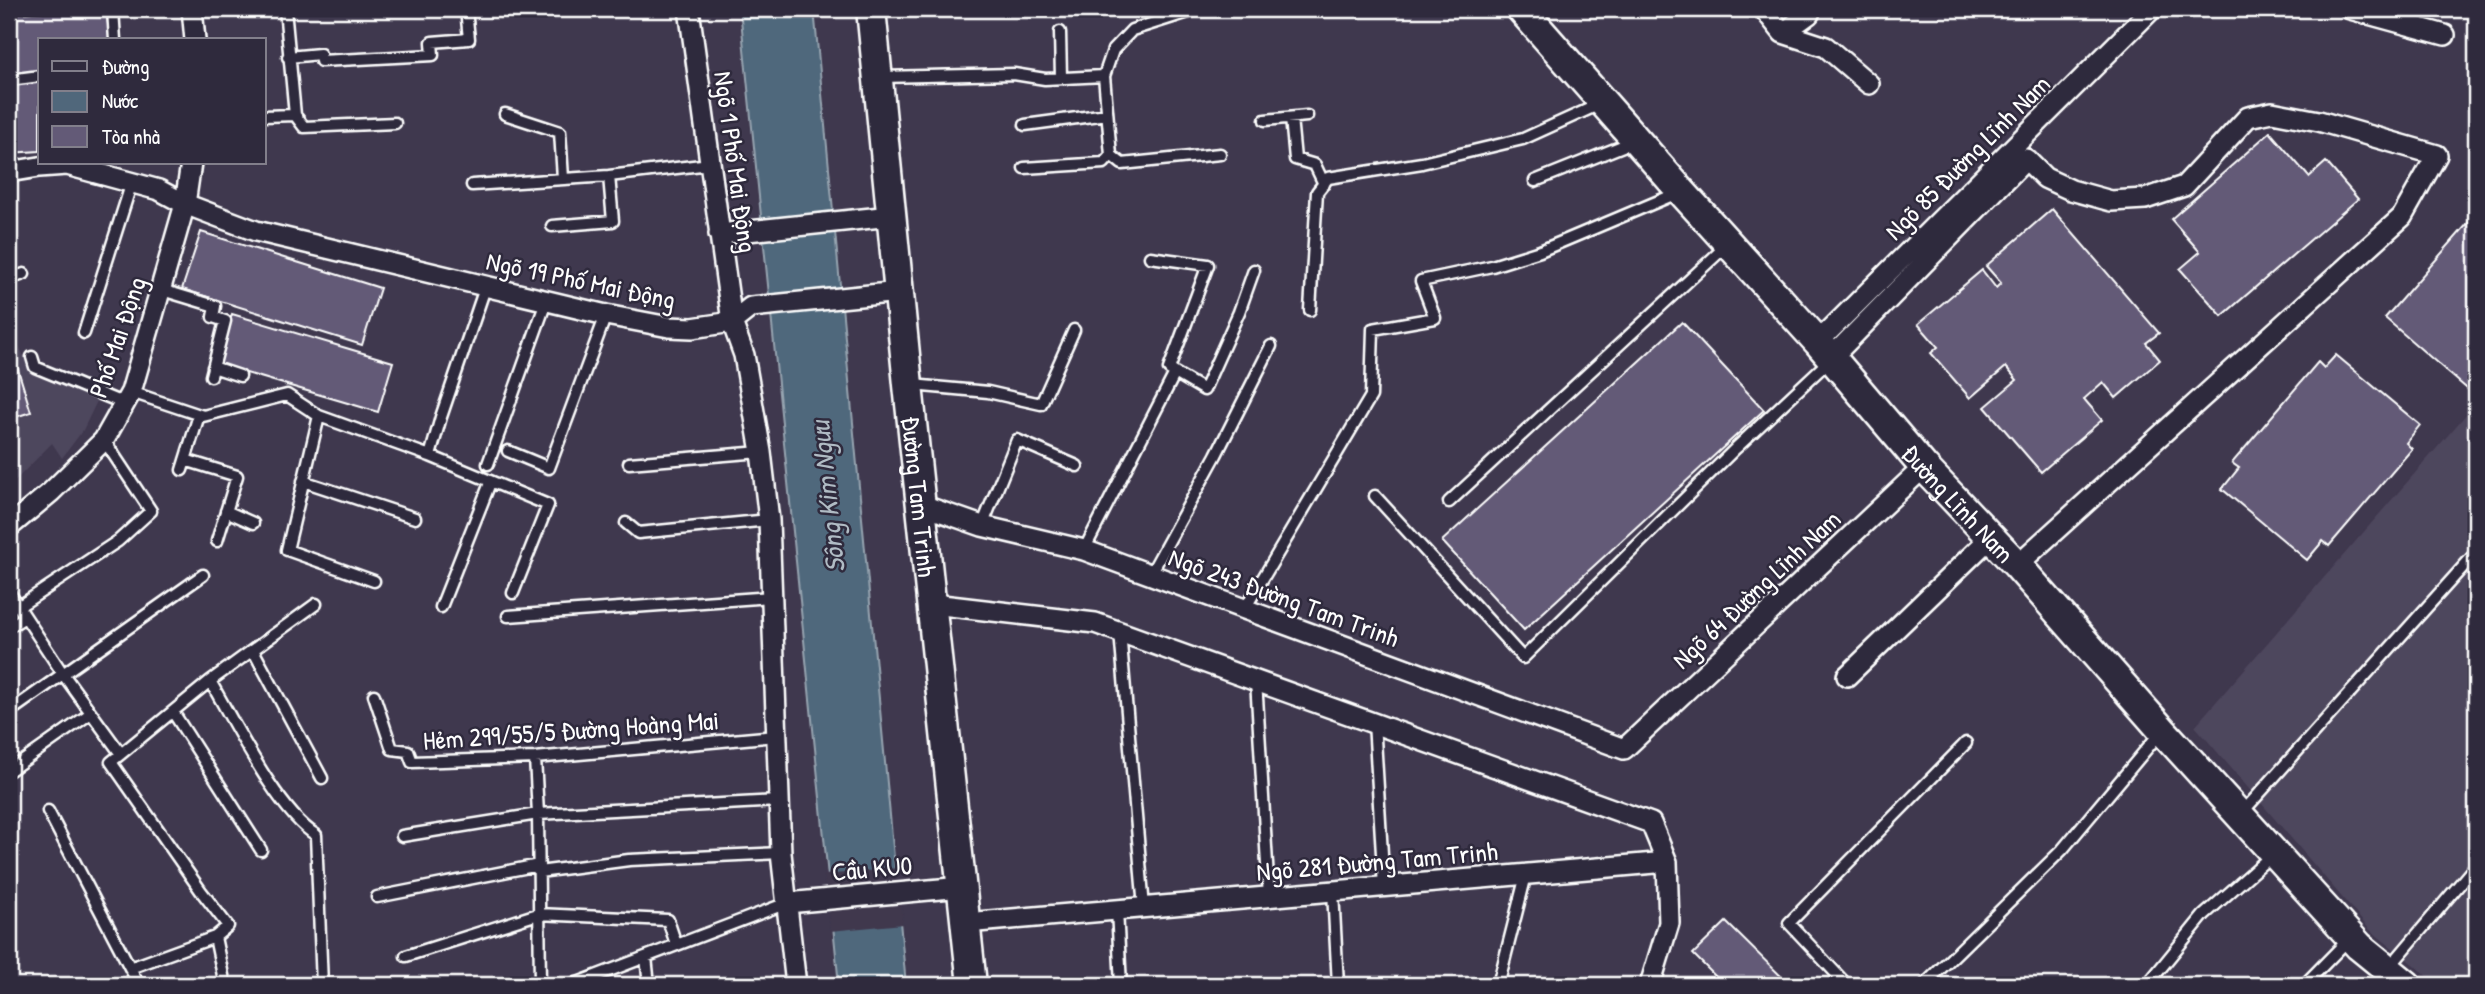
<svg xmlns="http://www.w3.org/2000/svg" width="2485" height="994" font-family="'Patrick Hand',sans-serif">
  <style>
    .built { fill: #4e465d }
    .water { fill: #50677b; stroke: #96a4b0; stroke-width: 2 }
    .pier { fill: #3f384e }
    .building { fill: #635a77; stroke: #fff; stroke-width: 2 }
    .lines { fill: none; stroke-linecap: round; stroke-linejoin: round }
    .lane-casing { stroke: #fff; stroke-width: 15 }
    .street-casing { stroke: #fff; stroke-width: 24 }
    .secondary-casing { stroke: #fff; stroke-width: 33 }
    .lane { stroke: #2f2a3d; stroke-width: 10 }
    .street { stroke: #2f2a3d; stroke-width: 19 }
    .secondary { stroke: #2f2a3d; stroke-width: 28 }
    .labels { text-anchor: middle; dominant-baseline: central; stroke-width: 5; stroke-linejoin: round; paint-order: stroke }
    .street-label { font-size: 26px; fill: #fff; stroke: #2f2a3d }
    .water-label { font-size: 28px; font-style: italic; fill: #b0bbc4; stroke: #2f2a3d }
  </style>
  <rect width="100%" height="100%" fill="#3f384e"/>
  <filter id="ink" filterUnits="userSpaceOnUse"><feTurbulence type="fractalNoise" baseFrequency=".0143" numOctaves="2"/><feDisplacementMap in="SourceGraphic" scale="14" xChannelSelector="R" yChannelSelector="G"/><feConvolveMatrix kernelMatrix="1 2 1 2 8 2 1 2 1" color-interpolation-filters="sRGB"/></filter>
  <g filter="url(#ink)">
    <path class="built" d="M 19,346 L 30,370 L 99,397 L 83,430 L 62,458 L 52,443 L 9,487 L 9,349 Z
      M 2476,403 L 2476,985 L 2439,985 L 2370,930 L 2195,726 Z"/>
    <path class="water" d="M 740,9 L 814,9 L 906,985 L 839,985 Z"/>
    <path class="pier" d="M 898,868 L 903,924 L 830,931 L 824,875 Z"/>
    <path class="building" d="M 68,9 L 106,9 L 110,40 L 40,40 L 40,73 L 9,76 L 9,14 Z
      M 40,81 L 40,151 L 9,153 L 9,83 Z
      M 2270,132 L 2309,177 L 2326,162 L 2358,199 L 2222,316 L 2180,269 L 2200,252 L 2171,219 Z
      M 2052,209 L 2159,333 L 2146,343 L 2160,360 L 2116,398 L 2103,382 L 2084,399 L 2102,420 L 2041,472 L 1985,407 L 2017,380 L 2006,367 L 1970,398 L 1931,353 L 1938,347 L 1918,324 L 1982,270 L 1996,288 L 2001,283 L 1986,266 Z
      M 2476,214 L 2476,389 L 2473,394 L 2385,318 Z
      M 201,232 L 380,288 L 362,345 L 182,289 Z
      M 232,314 L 393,362 L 378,412 L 216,364 Z
      M 1682,322 L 1764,410 L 1524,630 L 1442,541 Z
      M 2336,355 L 2420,425 L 2406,443 L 2412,449 L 2329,546 L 2323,541 L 2307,560 L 2222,489 L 2239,468 L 2232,463 L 2318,362 L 2324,368 Z
      M 16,363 L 31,412 L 9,419 L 9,365 Z
      M 1726,922 L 1790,985 L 1724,985 L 1693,954 Z"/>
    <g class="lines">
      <defs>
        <path id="lane" d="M 113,9 L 115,40
          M 1060,32 L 1061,78
          M 288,57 L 320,54 L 321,61 L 433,55 L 432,42 L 469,39 L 466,9
          M 881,77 L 1014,74 L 1045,79 L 1104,76 L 1113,50 L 1132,30 L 1198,9
          M 9,80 L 40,76
          M 505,114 L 560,132 L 563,178
          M 295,115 L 304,127 L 395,123
          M 264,116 L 295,115 L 285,9
          M 1291,118 L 1295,159 L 1315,165 L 1324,184
          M 1265,120 L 1307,116
          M 1025,125 L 1107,114
          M 1111,155 L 1122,164 L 1220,154
          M 1024,168 L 1104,163 L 1111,155 L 1104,76
          M 1535,181 L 1635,141
          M 472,185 L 609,176
          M 552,226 L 613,221 L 609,176 L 710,164
          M 1150,257 L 1208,265 L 1169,369 L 1175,373
          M 9,279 L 24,274
          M 162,290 L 215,306 L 213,317 L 225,321 L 211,376
          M 1310,310 L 1317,192 L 1328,178 L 1422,163 L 1523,139 L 1600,104
          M 84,333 L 132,182
          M 32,357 L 35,367 L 125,404
          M 213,367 L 240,376
          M 912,385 L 988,392 L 1041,404 L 1074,330
          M 131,392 L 203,416 L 287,395 L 319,416 L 430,456 L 548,505 L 513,593
          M 319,416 L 287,550 L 374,581
          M 508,451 L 549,468 L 606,315
          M 430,456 L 441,417 L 485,288
          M 185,460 L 237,476 L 217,541
          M 629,463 L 761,452
          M 488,464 L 546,302
          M 182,470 L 199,415
          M 303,481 L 415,518
          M 1375,496 L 1523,658 L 1736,448 L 1831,359
          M 1449,502 L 1726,246
          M 226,511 L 253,523
          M 626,523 L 638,533 L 769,520
          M 982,526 L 1017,440 L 1077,466
          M 1084,550 L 1175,373 L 1204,390 L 1239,312 L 1254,270
          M 1150,575 L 1216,455 L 1271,346
          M 9,592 L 63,674 L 121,754
          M 18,607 L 118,541 L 151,511 L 104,440
          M 441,607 L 490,483
          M 1244,610 L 1371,396 L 1373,329 L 1435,318 L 1421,281 L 1492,266 L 1540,251 L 1680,192
          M 508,616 L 772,597
          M 9,627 L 25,617
          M 1120,632 L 1144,908
          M 253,650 L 322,778
          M 1256,680 L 1269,897
          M 210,681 C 234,722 278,812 316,835 L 322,985
          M 374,695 L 392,749 L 408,751 L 412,762 L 535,758 L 776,736
          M 9,712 L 203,575
          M 173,712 L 261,850
          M 1374,722 L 1384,887
          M 535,758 L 538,814 L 540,985
          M 9,771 L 91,713
          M 48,811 L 139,985
          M 2240,815 L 2472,557
          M 402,836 L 538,814 L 779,801
          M 539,872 L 629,860 L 781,853
          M 1333,891 L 1338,985
          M 377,897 L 539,865
          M 1117,910 L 1121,985
          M 406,956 L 538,914 L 668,920 L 676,944
          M 646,957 L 649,985
          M 130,968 L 215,937
          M 2388,969 L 2476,865
          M 225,985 L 215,937 L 228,926 L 201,891 L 111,762 L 210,681 L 316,604
          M 572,985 L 787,903
          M 1498,985 L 1526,875
          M 1847,985 L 1789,923 L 1966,743
          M 1924,985 L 2062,850 L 2160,733
          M 2147,985 L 2204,915 L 2272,855
          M 2304,985 L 2350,938"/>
        <path id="street" d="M 192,9 L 195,40
          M 689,9 L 732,322 L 744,355 L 761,452 L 769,520 L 781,853 L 796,985
          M 1764,9 L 1783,33 L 1809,14 L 1811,9
          M 2350,9 L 2445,35
          M 1783,33 L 1826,47 L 1869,84
          M 9,172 L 39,167 L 67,165 L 159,190 L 185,204 L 256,231 L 606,315 L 669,327 L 692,328 L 732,322 L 751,307 L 899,292
          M 719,234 L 891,216
          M 1818,342 L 2152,9
          M 1831,358 L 2026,159 L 2045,178 L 2071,190 L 2111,201 L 2145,199 L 2184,186 L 2248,117 L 2272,112 L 2319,121 L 2437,155 L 2402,217 L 2017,565
          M 922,505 L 982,526 L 1084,550 L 1624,749 L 1924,467
          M 9,527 L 51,492 L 104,440 L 131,392 L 185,204 L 191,163
          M 933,604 L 1095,623 L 1651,823 L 1667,862 L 1669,923 L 1650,985
          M 1847,676 L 1991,537
          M 787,903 L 962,887
          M 966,923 L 1667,862"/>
        <g id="secondary">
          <path id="s1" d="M 871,9 L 908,385 L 972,985"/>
          <path id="s2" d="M 1521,9 L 1681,191 L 1818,342 L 1924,467 L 2017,565 L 2162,730 L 2359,946 L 2407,985"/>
        </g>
      </defs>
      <use href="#lane" class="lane-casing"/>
      <use href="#street" class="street-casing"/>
      <use href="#secondary" class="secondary-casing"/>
      <use href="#lane" class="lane"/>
      <use href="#street" class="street"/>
      <use href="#secondary" class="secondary"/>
    </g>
  </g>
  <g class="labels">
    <g class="street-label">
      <text transform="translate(1967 157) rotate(-45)">Ngõ 85 Đường Lĩnh Nam</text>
      <text transform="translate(736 162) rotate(82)">Ngõ 1 Phố Mai Động</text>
      <text transform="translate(581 280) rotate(12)">Ngõ 19 Phố Mai Động</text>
      <text transform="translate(117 337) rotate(-71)">Phố Mai Động</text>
      <text stroke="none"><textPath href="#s1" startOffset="490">Đường Tam Trinh</textPath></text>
      <text stroke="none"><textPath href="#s2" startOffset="660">Đường Lĩnh Nam</textPath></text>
      <text transform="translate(1756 589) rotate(-43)">Ngõ 64 Đường Lĩnh Nam</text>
      <text transform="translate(1284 597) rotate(20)">Ngõ 243 Đường Tam Trinh</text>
      <text transform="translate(571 730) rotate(-4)">Hẻm 299/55/5 Đường Hoàng Mai</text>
      <text transform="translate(1377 861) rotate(-5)">Ngõ 281 Đường Tam Trinh</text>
      <text transform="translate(872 868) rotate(-5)">Cầu KU0</text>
    </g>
    <g class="water-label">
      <text transform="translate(827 497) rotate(-96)">Sông Kim Ngưu</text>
    </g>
  </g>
  <rect width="2485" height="994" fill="none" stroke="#2f2a3d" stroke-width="35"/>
  <rect x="18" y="18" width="2450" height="959" fill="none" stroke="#fff" stroke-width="2.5" filter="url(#ink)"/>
  <rect x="38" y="38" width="228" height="126" fill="#2f2a3d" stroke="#827f8b" stroke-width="2"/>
  <rect x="52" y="61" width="35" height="10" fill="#2f2a3d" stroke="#827f8b" stroke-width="2"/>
  <text x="102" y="74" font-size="21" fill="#ffffff">Đường</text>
  <rect x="52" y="91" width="35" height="21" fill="#50677b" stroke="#827f8b" stroke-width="2"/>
  <text x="102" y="108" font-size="21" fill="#ffffff">Nước</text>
  <rect x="52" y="126" width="35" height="21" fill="#635a77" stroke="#827f8b" stroke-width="2"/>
  <text x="102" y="144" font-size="21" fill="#ffffff">Tòa nhà</text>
</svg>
